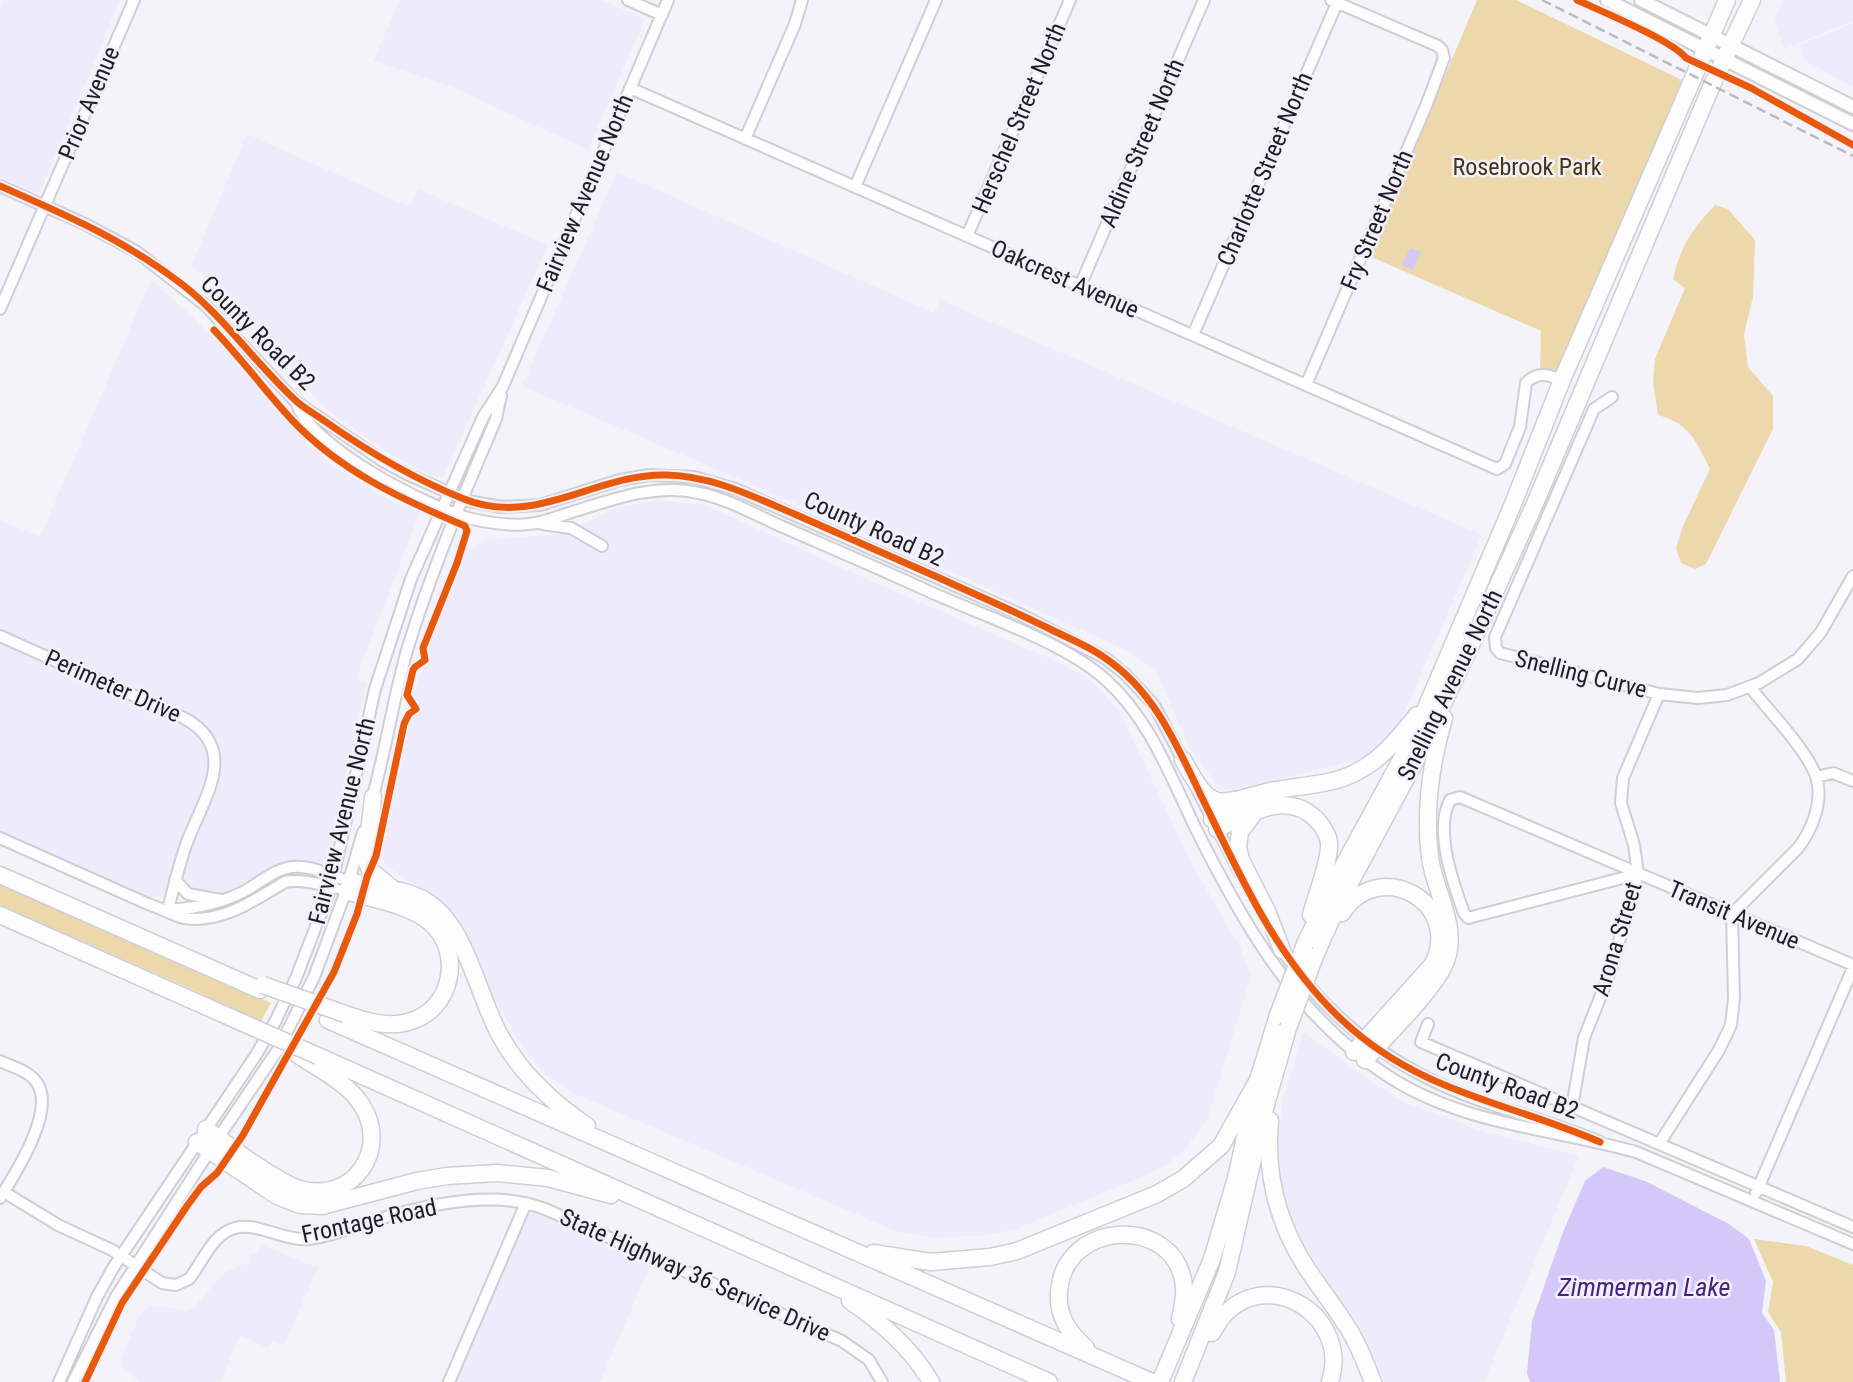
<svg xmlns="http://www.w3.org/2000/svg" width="1853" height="1382" font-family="'Roboto Condensed',sans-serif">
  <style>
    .built { fill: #eeebfc }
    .green { fill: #ecd8ab }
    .water { fill: #d4c8f9 }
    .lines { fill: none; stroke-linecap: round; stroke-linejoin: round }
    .minor-casing { stroke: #cfced4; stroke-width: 14 }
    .major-casing { stroke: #cfced4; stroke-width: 16 }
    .highway-casing { stroke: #cfced4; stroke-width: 19 }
    .minor { stroke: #fdfdfe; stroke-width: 10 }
    .major { stroke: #fdfdfe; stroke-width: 12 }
    .highway { stroke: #fdfdfe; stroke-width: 16 }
    .rail { stroke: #bbbbbd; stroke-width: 2.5; stroke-dasharray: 10 5; stroke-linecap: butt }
    .highway-bridge-casing { stroke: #cfced4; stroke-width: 19; stroke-linecap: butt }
    .highway-bridge { stroke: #fdfdfe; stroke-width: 16 }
    .cycleway-casing { stroke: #f3f0fc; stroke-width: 11 }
    .cycleway { stroke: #e8590c; stroke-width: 7 }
    .labels { text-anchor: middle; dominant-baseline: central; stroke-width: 5; stroke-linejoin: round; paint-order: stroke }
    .street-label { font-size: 24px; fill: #201e25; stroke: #f3f0fc }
    .park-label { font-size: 24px; fill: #45360e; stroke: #f3f0fc }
    .water-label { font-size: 26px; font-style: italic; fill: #472381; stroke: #f3f0fc }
  </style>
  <rect width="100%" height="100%" fill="#f4f3f9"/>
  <path class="built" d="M 4,0 L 120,0 L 39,194 L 0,177 L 0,11 Z
    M 400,0 L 601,0 L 645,19 L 588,150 L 452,87 L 373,61 Z
    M 1783,0 L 1853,0 L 1853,21 L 1784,49 L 1774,20 Z
    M 1853,23 L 1853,87 L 1804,60 L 1800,45 Z
    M 247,134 L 410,207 L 418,189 L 548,245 L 444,475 L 436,479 L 387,452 L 321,405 L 264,336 L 216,287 L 191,266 Z
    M 617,172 L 934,313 L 940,300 L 1482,535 L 1400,722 L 1388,740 L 1367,756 L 1349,762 L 1229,791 L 1215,782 L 1191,750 L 1155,669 L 1124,649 L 846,525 L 522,386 Z
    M 151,280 L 190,314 L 228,353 L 283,419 L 329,463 L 384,497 L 420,512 L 356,678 L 366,683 L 329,856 L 324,862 L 317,865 L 294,861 L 282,863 L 244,886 L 222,896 L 150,897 L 0,831 L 0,520 L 40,537 Z
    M 660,500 L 700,504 L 714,509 L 862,577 L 1062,664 L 1084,676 L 1098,687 L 1120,713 L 1194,868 L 1240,947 L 1251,976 L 1208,1117 L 1186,1149 L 1170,1162 L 1151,1173 L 1016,1229 L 988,1235 L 932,1238 L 896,1231 L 573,1093 L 547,1075 L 525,1050 L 489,991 L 454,915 L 441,902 L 388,867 L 383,860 L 383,839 L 406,721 L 434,627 L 452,581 L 470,548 L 484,540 L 562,534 L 618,507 Z
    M 1304,1032 L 1369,1080 L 1404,1102 L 1487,1133 L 1579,1156 L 1484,1382 L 1385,1382 L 1358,1326 L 1290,1225 L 1279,1179 L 1277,1140 L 1283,1099 Z
    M 536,1213 L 650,1266 L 600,1382 L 456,1382 L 529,1214 Z
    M 262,1245 L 318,1268 L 284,1345 L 272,1341 L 268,1348 L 240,1335 L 220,1382 L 140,1382 L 122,1367 L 121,1361 L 125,1349 L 140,1315 L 147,1308 L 161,1306 L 185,1311 L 194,1307 L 225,1272 L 249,1262 L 250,1254 L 258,1254 Z"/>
  <path class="green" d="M 1477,0 L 1516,0 L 1682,80 L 1562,371 L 1540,368 L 1541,331 L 1369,256 Z
    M 1715,205 L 1728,209 L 1755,240 L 1753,297 L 1744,334 L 1748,367 L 1773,396 L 1773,429 L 1706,564 L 1695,569 L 1681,563 L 1676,548 L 1683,526 L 1710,469 C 1696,441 1690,424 1658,415 L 1653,382 L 1655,359 L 1685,288 L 1673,279 C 1680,247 1693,228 1715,205 Z
    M 0,883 L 252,994 L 271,1003 L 260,1023 L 198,992 L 0,905 Z
    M 1754,1239 L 1806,1246 L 1853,1265 L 1853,1382 L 1786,1382 L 1781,1332 L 1768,1312 L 1773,1282 Z"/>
  <path class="water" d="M 1410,248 L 1421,252 L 1413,270 L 1402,265 Z
    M 1603,1167 L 1645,1181 L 1729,1224 L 1749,1239 L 1766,1281 L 1762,1313 L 1774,1330 L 1780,1382 L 1530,1382 L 1527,1373 L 1532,1321 L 1563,1232 L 1585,1181 Z"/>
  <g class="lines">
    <defs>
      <path id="minor" d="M 628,0 L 662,15
        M 630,88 L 1497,469 L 1505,464 L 1520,427 L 1526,383 C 1538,371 1548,375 1562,380
        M 745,139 L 795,24 L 802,0
        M 0,186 L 85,224 L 137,252 L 205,305 L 295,401 L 383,461 L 409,475 L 468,501 L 501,507 L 540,505 L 620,480 L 649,475 L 694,477 L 735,489 L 1022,615 L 1105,658 L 1125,674 L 1154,705 L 1185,764
        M 855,187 L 936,0
        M 967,236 L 1070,0
        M 1080,286 L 1204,0
        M 0,309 L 134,0
        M 1193,335 L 1337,3
        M 1306,385 L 1426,106 L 1444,58 L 1442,50 L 1438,46 L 1331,0
        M 1612,397 L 1594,409 L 1495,637 L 1496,648 L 1500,653 L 1659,694 L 1698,698 L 1727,695 L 1759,683 L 1798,659 L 1821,632 L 1853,576
        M 296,402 C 310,447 427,507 472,519 C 490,523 511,526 529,524 C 543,523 556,517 569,513 C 611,500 655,483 699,493 C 726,498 758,516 783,527 C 831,548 880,569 928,591 C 981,615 1062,641 1105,679 C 1149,718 1170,775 1195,827 C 1243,924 1297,1019 1391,1078 C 1465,1125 1554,1129 1636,1152 L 1853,1244
        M 542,524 L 571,528 L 602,546
        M 0,636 L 184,718 C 239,748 206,795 189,837 C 180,860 174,885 168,910
        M 1816,777 L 1833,773 L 1853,781
        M 1198,791 L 1240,873
        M 371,803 C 386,751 393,698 408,647 C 432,569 464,494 496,419 L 501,395
        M 0,838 L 148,904 C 158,907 177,917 184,918 C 221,924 255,900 285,882 C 303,879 318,884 335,888
        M 1638,874 L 1468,918 L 1464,913 C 1453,883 1434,830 1450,800 L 1460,797 L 1853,965
        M 175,880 L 188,894 L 221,900
        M 168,910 C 195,908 219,904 243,892 C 258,884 274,869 292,867 C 309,865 324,873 340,878
        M 1279,945 C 1325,1019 1397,1071 1479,1100 C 1519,1114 1560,1125 1600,1142
        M 1428,1024 L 1421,1042 L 1853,1227
        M 0,1061 C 13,1067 29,1071 37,1083 C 56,1111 15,1174 0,1198
        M 1572,1107 L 1584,1038 L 1611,970 L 1638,874 L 1634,845 L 1621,803 L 1623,778 L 1659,694
        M 1659,1144 L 1719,1050 L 1731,1025 L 1734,998 L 1732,914 L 1798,848 C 1812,830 1824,801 1816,776 C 1806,749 1769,711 1750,687
        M 4,1192 L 58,1225 L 112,1250 L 162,1283 L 176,1285 L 189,1279 C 203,1262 212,1234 235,1228 C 258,1222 283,1241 308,1239 C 331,1237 354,1226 376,1220 C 425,1205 496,1189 545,1209 L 842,1341 L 869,1360 L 882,1382
        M 1756,1193 L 1853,968
        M 59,1382 L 97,1297 L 113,1268 L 256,1055 L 275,1022 L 296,978 L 331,887 L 375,689 L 411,579 L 483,417 L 503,386 L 668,0
        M 73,1382 L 117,1295 L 210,1150 L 279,1048 L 314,977 L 346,891 L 363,832
        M 449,1382 L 526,1203"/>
      <path id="major" d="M 1607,0 L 1853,124
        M 1641,0 L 1853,107"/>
      <path id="highway" d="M 1183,760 C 1191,773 1201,796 1217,801 C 1230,804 1256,794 1270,791 C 1288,788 1306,786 1323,783 C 1367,776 1391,748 1417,715
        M 373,797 L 366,860 L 370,870 L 392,888
        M 1254,813 L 1240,832 L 1238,847 L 1241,860 L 1267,911 L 1282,950
        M 1212,819 L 1245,803
        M 1217,829 C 1247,815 1286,789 1316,819 C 1323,826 1330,837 1329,847 C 1328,868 1316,895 1311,915
        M 0,875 L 260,990
        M 349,881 C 374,888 403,887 426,901 C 467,925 478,999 502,1039 C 523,1076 553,1103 587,1126
        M 1342,913 C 1379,856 1463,902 1433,964 L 1354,1052
        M 0,915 L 241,1022
        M 1305,944 L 1341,870 L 1414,736 L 1513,504 L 1562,380 L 1727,0
        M 1315,956 L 1335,911 L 1419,754 L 1470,647 L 1533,508 L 1712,85 L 1752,0
        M 345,1014 C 366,1021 386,1028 408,1022 C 452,1011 464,953 431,923 C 409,904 373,900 346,891
        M 328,1020 L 1152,1382
        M 318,1056 L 1049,1382
        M 1365,1060 C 1386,1036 1436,988 1446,961 C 1459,925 1434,891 1430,857 C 1424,810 1431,763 1444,718
        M 1270,1120 C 1265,1174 1278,1225 1308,1270 C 1322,1291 1338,1311 1351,1333 C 1360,1348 1366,1365 1373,1382
        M 206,1129 C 228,1145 276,1182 300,1189 C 353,1204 391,1149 361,1104 C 346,1081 316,1068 294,1052
        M 197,1142 L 277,1196 L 300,1205 L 322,1206 L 417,1181 L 447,1176 L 497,1173 L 548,1178 L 611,1195
        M 873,1253 L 931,1262 L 990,1257 L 1017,1251 L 1157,1194 L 1183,1179 L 1221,1146 L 1258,1080
        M 850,1301 C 881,1322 912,1349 931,1382
        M 1212,1333 C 1216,1327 1219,1320 1224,1315 C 1271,1265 1351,1318 1330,1382
        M 1086,1348 C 1069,1333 1057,1316 1059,1292 C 1064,1218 1178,1215 1184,1287 C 1185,1298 1182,1309 1180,1319
        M 1160,1382 L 1212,1259 L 1236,1178 L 1258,1080 L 1278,1015
        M 1183,1382 L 1227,1272 L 1263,1115 L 1288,1028"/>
    </defs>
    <use href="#minor" class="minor-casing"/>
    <use href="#major" class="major-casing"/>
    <use href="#highway" class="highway-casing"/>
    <use href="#minor" class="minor"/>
    <use href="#major" class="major"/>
    <use href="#highway" class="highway"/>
    <path class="rail" d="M 1542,0 L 1853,156"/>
    <defs>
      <path id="highway-bridge" d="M 263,985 L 345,1014
        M 1278,1015 L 1305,944
        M 241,1022 L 318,1056
        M 1288,1028 L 1315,956"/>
    </defs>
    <use href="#highway-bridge" class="highway-bridge-casing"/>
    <use href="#highway-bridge" class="highway-bridge"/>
    <defs>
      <path id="cycleway" d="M 1577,0 C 1601,11 1673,41 1686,58 L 1751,88 L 1853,145
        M 0,186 C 68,216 123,239 183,285 C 225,318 255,363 294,399 C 303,408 315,414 326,422 C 370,453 414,479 464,499 C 537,528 596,473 667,475 C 714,476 756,498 799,516 C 844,536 890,556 935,576 C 974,594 1014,611 1052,630 C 1070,639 1089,646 1105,658 C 1159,694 1181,756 1209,812 C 1245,887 1281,963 1342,1020 C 1419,1093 1508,1102 1600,1142
        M 85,1382 L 122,1303 L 187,1206 L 201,1187 L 217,1173 L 243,1135 L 334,972 L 357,914 L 367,877 L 376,856 L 404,724 L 409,714 L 416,709 L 407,695 L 413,670 L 415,667 L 425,660 L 423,648 L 457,563 L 467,531 L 465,526 C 401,499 340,471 292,420 C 265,391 242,359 214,330"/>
    </defs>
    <use href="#cycleway" class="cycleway-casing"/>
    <use href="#cycleway" class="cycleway"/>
  </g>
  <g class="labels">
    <g class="street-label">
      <text transform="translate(89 103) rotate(-67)">Prior Avenue</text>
      <text transform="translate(1019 118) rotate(-67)">Herschel Street North</text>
      <text transform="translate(1142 143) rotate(-67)">Aldine Street North</text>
      <text transform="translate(1265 169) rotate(-67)">Charlotte Street North</text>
      <text transform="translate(585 193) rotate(-67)">Fairview Avenue North</text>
      <text transform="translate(1377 220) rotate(-67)">Fry Street North</text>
      <text transform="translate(1065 279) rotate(24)">Oakcrest Avenue</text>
      <text transform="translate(258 333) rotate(45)">County Road B2</text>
      <text transform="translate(874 529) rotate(24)">County Road B2</text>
      <text transform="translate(1581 674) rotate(14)">Snelling Curve</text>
      <text transform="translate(1450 685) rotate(-64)">Snelling Avenue North</text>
      <text transform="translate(113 686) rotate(24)">Perimeter Drive</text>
      <text transform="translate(342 821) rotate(-76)">Fairview Avenue North</text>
      <text transform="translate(1734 915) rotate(23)">Transit Avenue</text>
      <text transform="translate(1617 939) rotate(-73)">Arona Street</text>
      <text transform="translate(1507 1086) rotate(20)">County Road B2</text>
      <text transform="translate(369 1221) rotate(-12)">Frontage Road</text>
      <text transform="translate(695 1275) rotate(24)">State Highway 36 Service Drive</text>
    </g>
    <g class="park-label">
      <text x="1527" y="167">Rosebrook Park</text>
    </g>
    <g class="water-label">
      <text x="1644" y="1287">Zimmerman Lake</text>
    </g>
  </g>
</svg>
